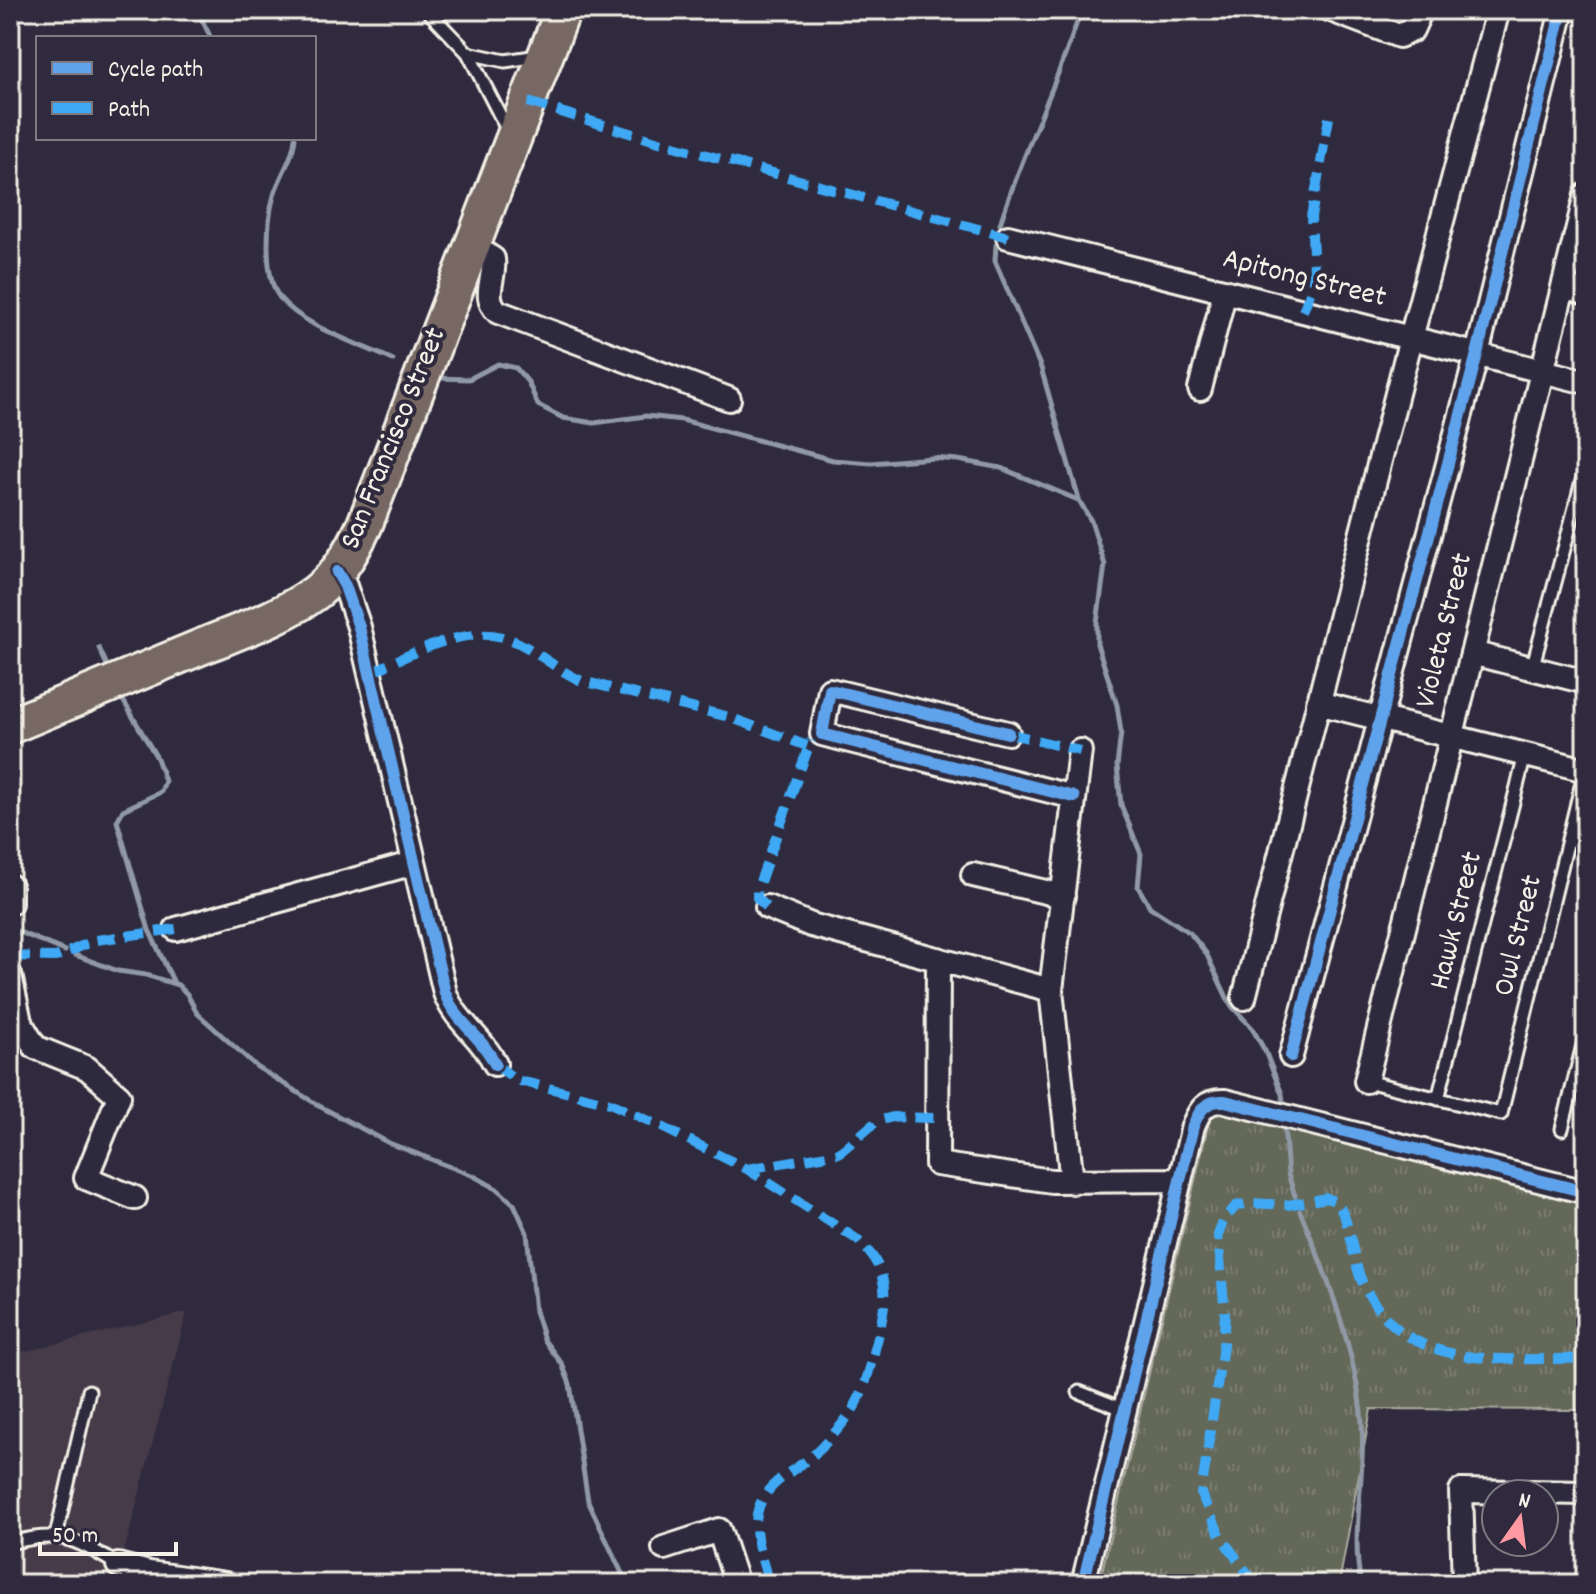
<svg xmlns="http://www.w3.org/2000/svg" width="1596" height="1594" font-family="Dekko,sans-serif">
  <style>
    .built { fill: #443a49 }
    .grass { fill: url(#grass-tufts); stroke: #acaca0; stroke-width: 2 }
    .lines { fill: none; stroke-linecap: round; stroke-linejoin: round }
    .stream { stroke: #9099a5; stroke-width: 5 }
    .service-casing { stroke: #f4f1e8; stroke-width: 17 }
    .minor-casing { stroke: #f4f1e8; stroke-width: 28 }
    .primary-casing { stroke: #f4f1e8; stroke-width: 40 }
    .service { stroke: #2f2a3d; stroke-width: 11 }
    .minor { stroke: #2f2a3d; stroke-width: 22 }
    .primary { stroke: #776864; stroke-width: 34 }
    .quiet { stroke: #3fa9f5; stroke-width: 10; stroke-dasharray: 20 10; stroke-linecap: butt }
    .cycleway-casing { stroke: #2f2a3d; stroke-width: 17 }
    .cycleway { stroke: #60a3ed; stroke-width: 12 }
    .labels { text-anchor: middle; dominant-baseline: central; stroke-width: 8; stroke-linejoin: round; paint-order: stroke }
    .street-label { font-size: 30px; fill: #f4f1e8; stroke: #2f2a3d }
  </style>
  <defs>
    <pattern id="grass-tufts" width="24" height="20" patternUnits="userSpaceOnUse" patternTransform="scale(2)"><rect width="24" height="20" fill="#646759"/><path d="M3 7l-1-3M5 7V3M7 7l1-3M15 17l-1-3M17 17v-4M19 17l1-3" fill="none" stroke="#7b7d71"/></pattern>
  </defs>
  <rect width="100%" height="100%" fill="#2f2a3d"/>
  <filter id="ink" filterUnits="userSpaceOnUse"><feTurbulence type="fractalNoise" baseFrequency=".0125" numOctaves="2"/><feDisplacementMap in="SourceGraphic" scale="16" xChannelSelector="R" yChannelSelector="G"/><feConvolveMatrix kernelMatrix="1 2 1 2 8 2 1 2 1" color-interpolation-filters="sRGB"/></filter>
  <g filter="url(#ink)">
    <path class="built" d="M 187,1312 L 117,1579 L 98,1584 L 15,1584 L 10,1581 L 10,1355 Z"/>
    <path class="grass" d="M 1212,1109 L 1586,1202 L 1586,1410 L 1371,1409 L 1339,1584 L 1099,1584 Z"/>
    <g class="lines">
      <path class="stream" d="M 197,10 L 211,38
        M 295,138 C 293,159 280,175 274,195 C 267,220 263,277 280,298 C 303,327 360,344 393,360
        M 1000,224 C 1023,151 1058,83 1081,10
        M 996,245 L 995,261 L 1041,368 L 1079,500 L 1091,521 L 1105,565 L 1097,623 L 1097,644 L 1117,705 L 1121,732 L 1117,766 L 1121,805 L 1141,854 L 1138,887 L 1150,907 L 1190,933 L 1206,953 L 1230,1004 L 1252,1028 L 1265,1051 L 1282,1094 L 1284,1108
        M 437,378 L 469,379 L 498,364 L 516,368 L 528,382 L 538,405 L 563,418 L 594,423 L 646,416 L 682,420 L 833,460 L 871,463 L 933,458 L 958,460 L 1001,468 L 1078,500
        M 99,648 L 106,663
        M 123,700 L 157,758 L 165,781 L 161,792 L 123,810 L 117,821 L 149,930 L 174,983
        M 12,929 L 65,951
        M 75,955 L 118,971 L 146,975 L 178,985 L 187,994 L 197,1013 L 257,1067 L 321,1107 L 389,1143 L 474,1176 L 497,1189 L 514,1204 L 527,1233 L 535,1311 L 544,1340 L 562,1364 L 570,1384 L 588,1501 L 627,1584
        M 1284,1125 L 1288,1174 L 1295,1196
        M 1300,1211 C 1327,1275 1357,1354 1362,1424 C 1366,1477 1350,1531 1361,1584"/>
      <defs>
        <path id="service" d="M 427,10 L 468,53 L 508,131
          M 468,53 L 505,61 L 538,56
          M 1532,669 L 1586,466
          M 1366,1081 L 1501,1114 L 1585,770
          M 1438,1099 L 1525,755
          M 1562,1129 L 1586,1033
          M 1079,1392 L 1125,1410
          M 56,1536 L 89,1391
          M 10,1543 C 62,1530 73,1538 118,1565"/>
        <path id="minor" d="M 1331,10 L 1399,36 L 1412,30 L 1421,10
          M 1008,237 L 1586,382
          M 472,245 L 493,259 C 496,278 481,297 498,312 L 729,399
          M 1563,287 L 1586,293
          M 1200,389 L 1225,291
          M 337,572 L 345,586 L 359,627 L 445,993 C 455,1022 482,1036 495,1064
          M 1472,653 L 1586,682
          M 1318,703 L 1586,770
          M 1008,733 L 830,690 L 822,734 L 1074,797
          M 973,875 L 1063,896
          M 10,886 L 10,903
          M 767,907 L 811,925 L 1051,990
          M 176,929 L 414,863
          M 938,959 L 937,1164 L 1052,1181 L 1180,1180
          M 10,975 L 20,1022 L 35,1047 L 87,1068 L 119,1096 L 86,1178 L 135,1198
          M 1244,998 L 1411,338 L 1498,10
          M 1291,1056 L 1477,354 L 1562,10
          M 1366,1081 L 1586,195
          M 1072,1182 L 1051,990 L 1080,751
          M 664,1548 L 719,1530 L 737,1584
          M 118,1565 L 149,1573 L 226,1584
          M 1083,1584 L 1193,1126 C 1200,1109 1206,1100 1225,1101 L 1586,1192
          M 1464,1584 L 1461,1491 L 1586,1493"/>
        <path id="primary" d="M 10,726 C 73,700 135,674 198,648 C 236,632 281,618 315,593 C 339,575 353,550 365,524 L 563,10"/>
      </defs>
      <use href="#service" class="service-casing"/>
      <use href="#minor" class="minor-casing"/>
      <use href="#primary" class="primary-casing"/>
      <use href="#service" class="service"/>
      <use href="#minor" class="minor"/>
      <use href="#primary" class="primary"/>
      <path class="quiet" d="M 528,102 L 659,142 L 1008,237
        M 1303,311 L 1312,288 L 1314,271 L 1311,217 L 1329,118
        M 370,673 C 410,655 467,622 512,640 C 535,649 556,670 582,681 L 729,717 L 807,746
        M 1008,733 L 1080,751
        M 767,907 L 757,898 L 757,890 L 811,740
        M 10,956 L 56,957 L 96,940 L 176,929
        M 495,1064 L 516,1080 L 610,1103 L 662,1127 L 747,1169 L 855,1238 C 894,1270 887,1304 875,1349 C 870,1368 865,1388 855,1406 C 846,1421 832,1436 820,1449 C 801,1469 769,1478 759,1507 C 750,1531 763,1560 769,1584
        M 747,1169 L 839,1153 L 877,1121 L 893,1117 L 937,1118
        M 1255,1584 L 1221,1537 L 1201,1494 L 1223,1346 L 1225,1315 L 1218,1235 L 1224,1219 L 1236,1206 L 1250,1203 L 1288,1205 L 1327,1198 L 1337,1202 C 1353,1226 1351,1258 1363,1284 C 1407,1375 1501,1357 1586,1359"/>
      <defs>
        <path id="cycleway" d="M 337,572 L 345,586 L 359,627 L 445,993 C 455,1022 482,1036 495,1064
          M 1008,733 L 830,690 L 822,734 L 1074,797
          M 1291,1056 L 1477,354 L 1562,10
          M 1083,1584 L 1193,1126 C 1200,1109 1206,1100 1225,1101 L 1586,1192"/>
      </defs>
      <use href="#cycleway" class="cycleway-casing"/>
      <use href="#cycleway" class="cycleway"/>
    </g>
  </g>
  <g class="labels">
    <g class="street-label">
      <text transform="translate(1304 280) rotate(14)">Apitong Street</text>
      <text transform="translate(395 439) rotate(-68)">San Francisco Street</text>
      <text transform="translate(1446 631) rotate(-76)">Violeta Street</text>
      <text transform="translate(1458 921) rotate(-76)">Hawk Street</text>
      <text transform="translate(1520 936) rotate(-76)">Owl Street</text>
    </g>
  </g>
  <rect width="1596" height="1594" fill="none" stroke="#2f2a3d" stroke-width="40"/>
  <rect x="20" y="20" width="1556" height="1554" fill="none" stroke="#f4f1e8" stroke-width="3" filter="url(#ink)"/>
  <rect x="36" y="36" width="280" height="104" fill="#2f2a3d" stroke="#7e7a81" stroke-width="2"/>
  <rect x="52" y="62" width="40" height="12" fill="#60a3ed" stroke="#7e7a81" stroke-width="2"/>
  <text x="108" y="76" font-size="24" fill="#f4f1e8">Cycle path</text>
  <rect x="52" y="102" width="40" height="12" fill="#3fa9f5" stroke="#7e7a81" stroke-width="2"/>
  <text x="108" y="116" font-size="24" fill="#f4f1e8">Path</text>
  <g transform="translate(1520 1518) rotate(14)"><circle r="38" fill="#2f2a3d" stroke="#7e7a81" stroke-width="2"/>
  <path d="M0-6L14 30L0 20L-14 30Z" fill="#ff9aa2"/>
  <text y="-12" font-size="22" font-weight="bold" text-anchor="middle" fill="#f4f1e8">N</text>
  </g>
  <path d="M40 1542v12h136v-12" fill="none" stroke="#f4f1e8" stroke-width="4"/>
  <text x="52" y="1542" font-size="24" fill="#f4f1e8" stroke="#2f2a3d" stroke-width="6" paint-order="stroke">50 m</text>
</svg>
